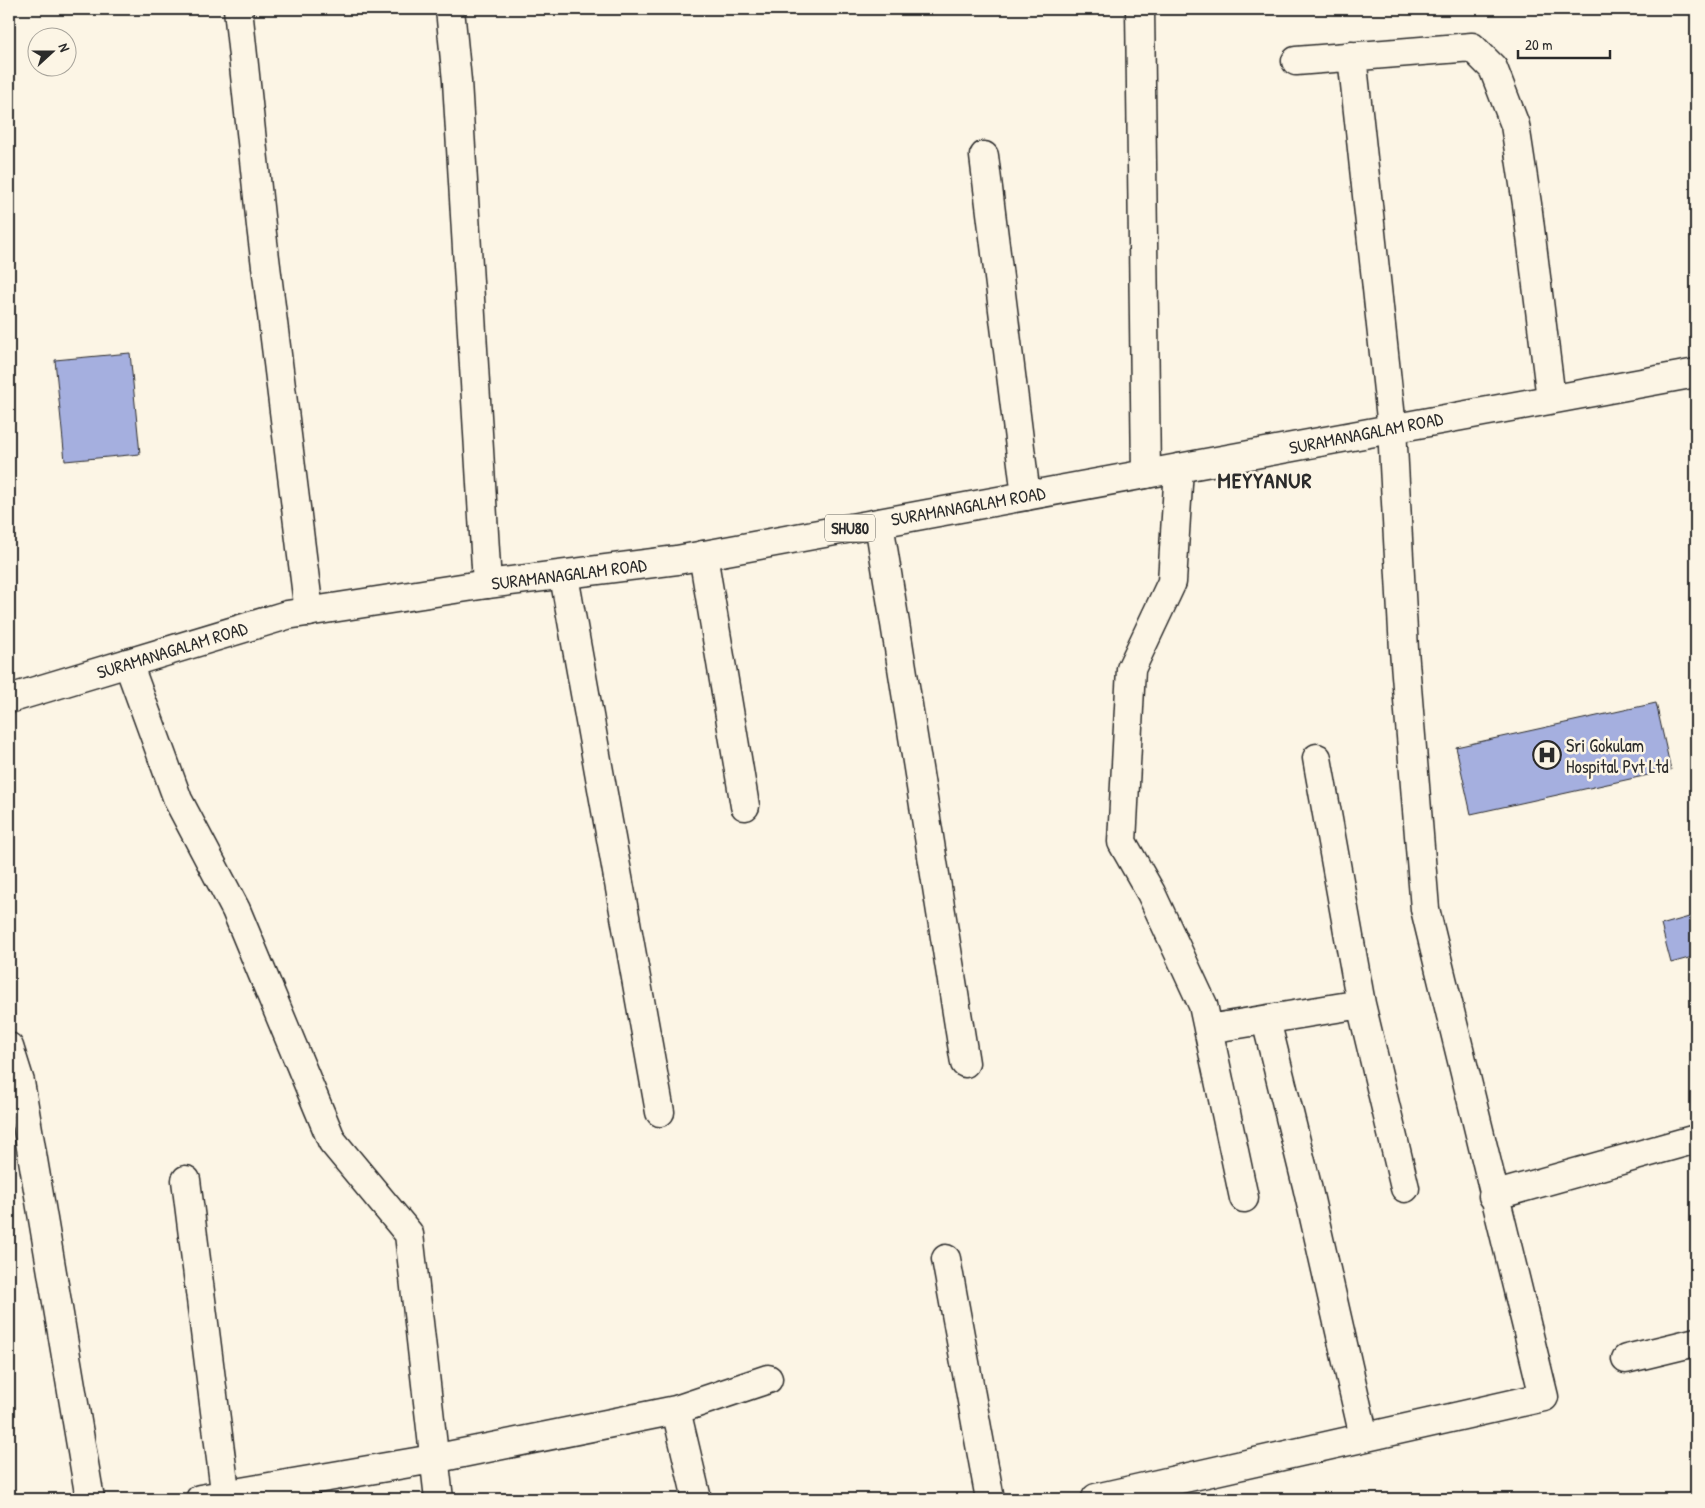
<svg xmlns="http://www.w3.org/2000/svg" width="1705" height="1508" font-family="'Patrick Hand',sans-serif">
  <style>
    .building { fill: #a5afdf; stroke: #2b2b2b }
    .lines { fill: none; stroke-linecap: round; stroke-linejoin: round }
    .minor-casing { stroke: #2b2b2b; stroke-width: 31 }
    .primary-casing { stroke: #2b2b2b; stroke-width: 31 }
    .minor { stroke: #fcf5e5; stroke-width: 28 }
    .primary { stroke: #fcf5e5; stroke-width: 28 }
    .labels { text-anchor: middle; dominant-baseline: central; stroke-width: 5; stroke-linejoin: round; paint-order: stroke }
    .shield { fill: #fcf5e5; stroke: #6a6863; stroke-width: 1 }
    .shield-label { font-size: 16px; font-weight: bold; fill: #2b2b2b }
    .street-label { font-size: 18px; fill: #2b2b2b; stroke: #fcf5e5 }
    .poi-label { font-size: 18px; fill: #2b2b2b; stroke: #fcf5e5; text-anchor: start }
    .district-label { font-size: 22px; font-weight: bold; letter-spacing: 1px; fill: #2b2b2b; stroke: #fcf5e5 }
  </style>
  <rect width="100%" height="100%" fill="#fcf5e5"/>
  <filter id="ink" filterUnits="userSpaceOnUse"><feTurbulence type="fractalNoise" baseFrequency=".02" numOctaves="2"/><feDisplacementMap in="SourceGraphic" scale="10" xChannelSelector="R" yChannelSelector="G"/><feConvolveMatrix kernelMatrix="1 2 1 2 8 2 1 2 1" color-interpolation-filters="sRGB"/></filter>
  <g filter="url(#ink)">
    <path class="building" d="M 130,353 L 140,454 L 65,461 L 55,360 Z
      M 1656,703 L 1671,770 L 1471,814 L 1456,747 Z
      M 1696,915 L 1696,956 L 1671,963 L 1661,925 Z"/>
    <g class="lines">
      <defs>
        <path id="minor" d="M 238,9 L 261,226 L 309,612
          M 450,9 L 457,81 L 487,584
          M 1140,9 L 1146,474
          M 1296,61 L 1472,47 L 1493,68 L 1515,125 L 1527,204 L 1551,399
          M 984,156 L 1026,496
          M 1179,468 L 1172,582 L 1131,669 L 1122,842 L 1151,893 L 1203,1005 L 1244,1198
          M 879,523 L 965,1063
          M 703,555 L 745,806
          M 564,576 L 660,1112
          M 128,663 L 178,800 L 236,910 L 332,1141 L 409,1234 L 439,1499
          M 1361,1004 L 1405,1188
          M 1266,1020 L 1307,1186 L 1364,1437
          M 1208,1029 L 1361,1004 L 1317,758
          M 9,1047 L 20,1082 L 90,1499
          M 186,1180 L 226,1499
          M 1493,1196 L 1696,1139
          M 946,1259 L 990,1499
          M 1626,1359 L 1696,1342
          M 1096,1498 L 1544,1397 L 1425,909 L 1404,650 L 1392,428 L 1352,56
          M 200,1499 L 433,1459 L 676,1410
          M 697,1499 L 676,1410 L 768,1379"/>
        <path id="primary" d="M 9,699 L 287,615 L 487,584 L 677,560 L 1696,373"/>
      </defs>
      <use href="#minor" class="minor-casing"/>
      <use href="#primary" class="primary-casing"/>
      <use href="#minor" class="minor"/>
      <use href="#primary" class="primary"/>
    </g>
  </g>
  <defs>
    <symbol id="hospital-ring" viewBox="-11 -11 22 22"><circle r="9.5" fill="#fcf5e5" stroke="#2b2b2b" stroke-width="1.5"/><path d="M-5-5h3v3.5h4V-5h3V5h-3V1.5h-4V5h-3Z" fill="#2b2b2b"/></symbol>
  </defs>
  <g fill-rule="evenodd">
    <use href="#hospital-ring" x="1531" y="739" width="32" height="32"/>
  </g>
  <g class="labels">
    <rect class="shield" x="825" y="514.5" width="50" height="27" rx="4"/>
    <g class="shield-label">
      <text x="850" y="528">SHU80</text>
    </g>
    <g class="street-label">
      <text transform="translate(1366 433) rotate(-11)">SURAMANAGALAM ROAD</text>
      <text transform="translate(968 506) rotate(-10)">SURAMANAGALAM ROAD</text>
      <text transform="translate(569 574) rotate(-7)">SURAMANAGALAM ROAD</text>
      <text transform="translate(172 650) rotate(-17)">SURAMANAGALAM ROAD</text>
    </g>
    <g class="poi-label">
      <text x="1566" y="745">Sri Gokulam<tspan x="1566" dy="21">Hospital Pvt Ltd</tspan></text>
    </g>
    <g class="district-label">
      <text x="1265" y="480">MEYYANUR</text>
    </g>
  </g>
  <rect width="1705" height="1508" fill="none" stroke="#fcf5e5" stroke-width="30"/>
  <rect x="15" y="15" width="1675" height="1478" fill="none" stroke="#2b2b2b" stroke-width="2" filter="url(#ink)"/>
  <g transform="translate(52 52) rotate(69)"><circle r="24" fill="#fcf5e5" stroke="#a8a49b"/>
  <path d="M0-4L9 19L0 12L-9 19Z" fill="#2b2b2b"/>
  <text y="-8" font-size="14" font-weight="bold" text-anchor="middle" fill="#2b2b2b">N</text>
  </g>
  <path d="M1518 50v8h92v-8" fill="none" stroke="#2b2b2b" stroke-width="2.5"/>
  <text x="1525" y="50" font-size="15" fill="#2b2b2b" stroke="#fcf5e5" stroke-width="4" paint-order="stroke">20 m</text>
</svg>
